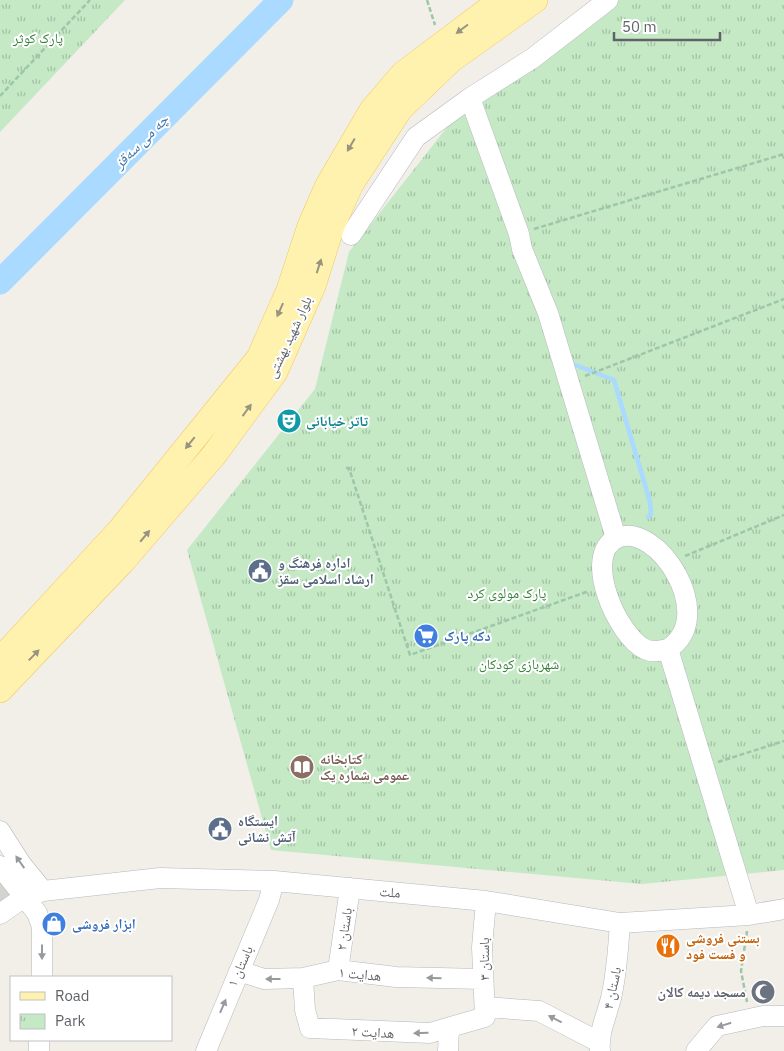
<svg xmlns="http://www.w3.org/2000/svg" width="784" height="1051" font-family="'IBM Plex Sans','Noto Naskh Arabic',sans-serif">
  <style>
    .park { fill: url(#park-tufts) }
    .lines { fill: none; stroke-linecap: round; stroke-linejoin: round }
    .stream { stroke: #aadaff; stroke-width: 4.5 }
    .river { stroke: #aadaff; stroke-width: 25 }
    .taxiway { stroke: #d4d3d0; stroke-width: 39 }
    .minor-casing { stroke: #b5b8bc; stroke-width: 21 }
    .major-casing { stroke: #f2c960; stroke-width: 26 }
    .path { stroke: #9cc7a9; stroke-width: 2.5; stroke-dasharray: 5 2.5; stroke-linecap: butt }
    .minor { stroke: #fff; stroke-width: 20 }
    .major { stroke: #fff2af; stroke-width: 25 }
    .oneway { fill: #979581 }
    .oneway2 { fill: #979a9d }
    .labels { text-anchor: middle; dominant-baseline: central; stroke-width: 4; stroke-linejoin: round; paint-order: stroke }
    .park-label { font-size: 14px; fill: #348238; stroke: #fff }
    .street-label { font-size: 14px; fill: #5f6368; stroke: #fff }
    .culture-label { font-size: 14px; font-weight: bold; fill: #0d838f; stroke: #fff; text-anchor: start }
    .service-label { font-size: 14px; font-weight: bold; fill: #4e5e75; stroke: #fff; text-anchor: start }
    .shop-label { font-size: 14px; font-weight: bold; fill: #366cbe; stroke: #fff; text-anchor: start }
    .education-label { font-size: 14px; font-weight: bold; fill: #785e54; stroke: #fff; text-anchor: start }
    .food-label { font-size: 14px; font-weight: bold; fill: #c56008; stroke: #fff; text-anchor: start }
    .worship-label { font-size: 14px; font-weight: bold; fill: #5b616d; stroke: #fff; text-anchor: end }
    .water-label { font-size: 15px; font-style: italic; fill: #4174aa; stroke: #fff }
  </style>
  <defs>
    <pattern id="park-tufts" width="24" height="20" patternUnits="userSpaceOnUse" patternTransform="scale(1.25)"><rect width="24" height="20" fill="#c5e8c5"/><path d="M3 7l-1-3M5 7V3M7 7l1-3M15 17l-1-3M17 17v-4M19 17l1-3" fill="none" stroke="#a3c0a4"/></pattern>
  </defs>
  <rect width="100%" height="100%" fill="#f1efe8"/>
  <path class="park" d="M 0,0 L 125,0 L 0,132 Z
    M 619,0 L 784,0 L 784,870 L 642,884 L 271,850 L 187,550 L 315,389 L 349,252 L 470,98 Z"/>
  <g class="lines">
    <path class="stream" d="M 570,363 L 614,380 L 650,502 L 651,514 L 648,517"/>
    <path class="river" d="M 0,282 L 281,0"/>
    <path class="taxiway" d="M 0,902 L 17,889"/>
    <defs>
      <path id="minor" d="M 470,98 L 519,234 L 522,249 L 548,313 L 616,538
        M 351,235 L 416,137 L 470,98 L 533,58 L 608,0
        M 668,649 C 660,651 652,653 645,649 C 618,637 581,555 617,538 C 657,520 719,617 668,649 L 749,915
        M 0,831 L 21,864 L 43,891
        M 0,866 L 37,913 L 42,927 L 42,977
        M 0,914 L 23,898 L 43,891 L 160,878 L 274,881 L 486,901 L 620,923 L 749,915 L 784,909
        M 338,970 L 350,888
        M 239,971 L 264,979 L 303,978 L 338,970 L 396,977 L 483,979
        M 303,978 L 305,1010 L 310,1028 L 430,1033 L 485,1017 L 482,947 L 486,901
        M 486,1007 L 539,1011 L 599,1042
        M 39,1051 L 39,1040
        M 206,1051 L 269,900 L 274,881
        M 448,1051 L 449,1028
        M 600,1051 C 598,1033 607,1015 611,998 C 617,973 618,948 620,923
        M 696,1051 L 717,1026 L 763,1016 L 784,1016"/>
      <path id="major" d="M 0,660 L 120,530 L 259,358 L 289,290 L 310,226 L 328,185 L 372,110 L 403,74 L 501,0
        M 0,690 L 122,562 L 214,455 L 275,372 L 313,286 L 332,226 L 351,184 L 400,109 L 451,60 L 535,0"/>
    </defs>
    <use href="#minor" class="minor-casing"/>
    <use href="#major" class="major-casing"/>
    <path class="path" d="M 427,0 L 435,25
      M 0,96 L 90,0
      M 534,229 L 784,154
      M 585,376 L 784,299
      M 346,468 L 349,468 L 410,655 L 589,591
      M 685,556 L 784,515
      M 718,762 L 784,741
      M 747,931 L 741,971 L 747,1002"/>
    <use href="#minor" class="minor"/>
    <use href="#major" class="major"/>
  </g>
  <defs><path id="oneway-solid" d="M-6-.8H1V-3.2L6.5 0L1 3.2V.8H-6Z" transform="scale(1.25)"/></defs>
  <g class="oneway">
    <use href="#oneway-solid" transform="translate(462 29) rotate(143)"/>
    <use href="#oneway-solid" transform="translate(351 145) rotate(120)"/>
    <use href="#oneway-solid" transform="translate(319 266) rotate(-72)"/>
    <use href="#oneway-solid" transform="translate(280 310) rotate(114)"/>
    <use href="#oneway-solid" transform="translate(247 410) rotate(-54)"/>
    <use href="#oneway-solid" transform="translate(190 443) rotate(129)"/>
    <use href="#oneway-solid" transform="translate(145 536) rotate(-50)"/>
    <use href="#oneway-solid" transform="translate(34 655) rotate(-46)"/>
  </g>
  <g class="oneway2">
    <use href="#oneway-solid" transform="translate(20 862) rotate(-125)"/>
    <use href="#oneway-solid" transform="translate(42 952) rotate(90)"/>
    <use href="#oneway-solid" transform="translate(434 978) rotate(-179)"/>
    <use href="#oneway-solid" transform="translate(273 979) rotate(-180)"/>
    <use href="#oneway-solid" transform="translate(223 1006) rotate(-67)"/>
    <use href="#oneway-solid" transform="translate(555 1019) rotate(-153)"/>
    <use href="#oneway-solid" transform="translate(724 1025) rotate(163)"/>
    <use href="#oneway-solid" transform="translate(421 1033) rotate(179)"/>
  </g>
  <defs>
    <symbol id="theatre-disc" viewBox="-11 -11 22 22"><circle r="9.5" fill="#0f9aa8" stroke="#fff"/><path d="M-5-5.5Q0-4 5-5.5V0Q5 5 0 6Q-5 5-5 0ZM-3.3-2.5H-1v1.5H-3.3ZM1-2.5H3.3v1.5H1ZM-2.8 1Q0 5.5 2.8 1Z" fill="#fff"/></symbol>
    <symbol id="civic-disc" viewBox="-11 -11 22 22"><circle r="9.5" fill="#5c6f8a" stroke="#fff"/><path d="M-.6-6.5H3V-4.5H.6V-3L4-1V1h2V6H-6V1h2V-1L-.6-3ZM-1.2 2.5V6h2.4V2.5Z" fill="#fff"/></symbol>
    <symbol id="supermarket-disc" viewBox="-11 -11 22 22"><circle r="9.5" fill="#3f7fe0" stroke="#fff"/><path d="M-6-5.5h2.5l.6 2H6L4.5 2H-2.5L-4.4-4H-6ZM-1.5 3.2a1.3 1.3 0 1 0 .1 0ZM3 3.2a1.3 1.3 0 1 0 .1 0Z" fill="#fff"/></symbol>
    <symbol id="library-disc" viewBox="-11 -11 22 22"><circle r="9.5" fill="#8d6e63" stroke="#fff"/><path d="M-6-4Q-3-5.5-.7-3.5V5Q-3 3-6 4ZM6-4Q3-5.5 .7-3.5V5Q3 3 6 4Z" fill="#fff"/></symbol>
    <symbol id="shop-disc" viewBox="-11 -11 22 22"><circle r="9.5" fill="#3f7fe0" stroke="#fff"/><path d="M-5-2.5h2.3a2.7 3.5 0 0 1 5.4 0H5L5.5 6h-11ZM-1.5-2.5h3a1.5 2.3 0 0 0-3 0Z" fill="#fff"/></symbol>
    <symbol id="restaurant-disc" viewBox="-11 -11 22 22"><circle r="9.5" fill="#e8710a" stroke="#fff"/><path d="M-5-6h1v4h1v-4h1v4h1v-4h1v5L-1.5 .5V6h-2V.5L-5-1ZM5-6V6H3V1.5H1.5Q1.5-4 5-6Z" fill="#fff"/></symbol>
    <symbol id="mosque-disc" viewBox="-11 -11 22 22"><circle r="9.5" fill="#6b7280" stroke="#fff"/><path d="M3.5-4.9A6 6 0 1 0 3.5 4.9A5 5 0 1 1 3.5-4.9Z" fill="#fff"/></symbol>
  </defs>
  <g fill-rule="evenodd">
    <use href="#theatre-disc" x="275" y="407" width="28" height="28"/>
    <use href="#civic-disc" x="246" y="557" width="28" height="28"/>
    <use href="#supermarket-disc" x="412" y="622" width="28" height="28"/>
    <use href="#library-disc" x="288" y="753" width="28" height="28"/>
    <use href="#civic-disc" x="206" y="815" width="28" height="28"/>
    <use href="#shop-disc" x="40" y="910" width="28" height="28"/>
    <use href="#restaurant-disc" x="654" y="932" width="28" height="28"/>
    <use href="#mosque-disc" x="749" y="978" width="28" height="28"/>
  </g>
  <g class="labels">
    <g class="park-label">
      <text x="38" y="38">پارک کوثر</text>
      <text x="507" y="593">پارک مولوی کرد</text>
      <text x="519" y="664">شهربازی کودکان</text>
    </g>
    <g class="street-label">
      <text transform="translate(289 337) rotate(-65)">بلوار شهید بهشتی</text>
      <text transform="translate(390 892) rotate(5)">ملت</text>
      <text transform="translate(344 929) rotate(-82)">باستان ۲</text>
      <text transform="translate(484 959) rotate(-90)">باستان ۳</text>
      <text transform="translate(240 966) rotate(-66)">باستان ۱</text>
      <text transform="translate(360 974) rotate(5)">هدایت ۱</text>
      <text transform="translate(612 988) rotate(-78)">باستان ۴</text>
      <text transform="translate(373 1032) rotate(3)">هدایت ۲</text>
    </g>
    <g class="culture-label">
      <text x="306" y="421">تاتر خیابانی</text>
    </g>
    <g class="service-label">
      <text x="278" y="563">اداره فرهنگ و<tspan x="278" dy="16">ارشاد اسلامی سقز</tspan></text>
      <text x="238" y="821">ایستگاه<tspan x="238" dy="16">آتش نشانی</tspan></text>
    </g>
    <g class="shop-label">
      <text x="444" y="636">دکه پارک</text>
      <text x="72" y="924">ابزار فروشی</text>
    </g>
    <g class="education-label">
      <text x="320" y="759">کتابخانه<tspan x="320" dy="16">عمومی شماره یک</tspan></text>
    </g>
    <g class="food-label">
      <text x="686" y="938">بستنی فروشی<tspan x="686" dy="16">و فست فود</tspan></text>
    </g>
    <g class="worship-label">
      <text x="746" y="992">مسجد دیمه کالان</text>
    </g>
    <g class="water-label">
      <text transform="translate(141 141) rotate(-45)">چە می سەقز</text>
    </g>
  </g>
  <rect x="10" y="976" width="162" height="65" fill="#ffffff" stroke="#bfc1c3"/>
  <rect x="20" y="992" width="25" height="8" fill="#fff2af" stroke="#bfc1c3"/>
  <text x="55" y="1001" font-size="15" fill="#5f6368">Road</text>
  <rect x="20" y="1014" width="25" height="15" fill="url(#park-tufts)" stroke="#bfc1c3"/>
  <text x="55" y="1026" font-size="15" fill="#5f6368">Park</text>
  <path d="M614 32v8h106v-8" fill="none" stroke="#5f6368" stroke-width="2.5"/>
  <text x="622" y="32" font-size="15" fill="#5f6368" stroke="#ffffff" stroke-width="4" paint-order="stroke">50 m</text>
</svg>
